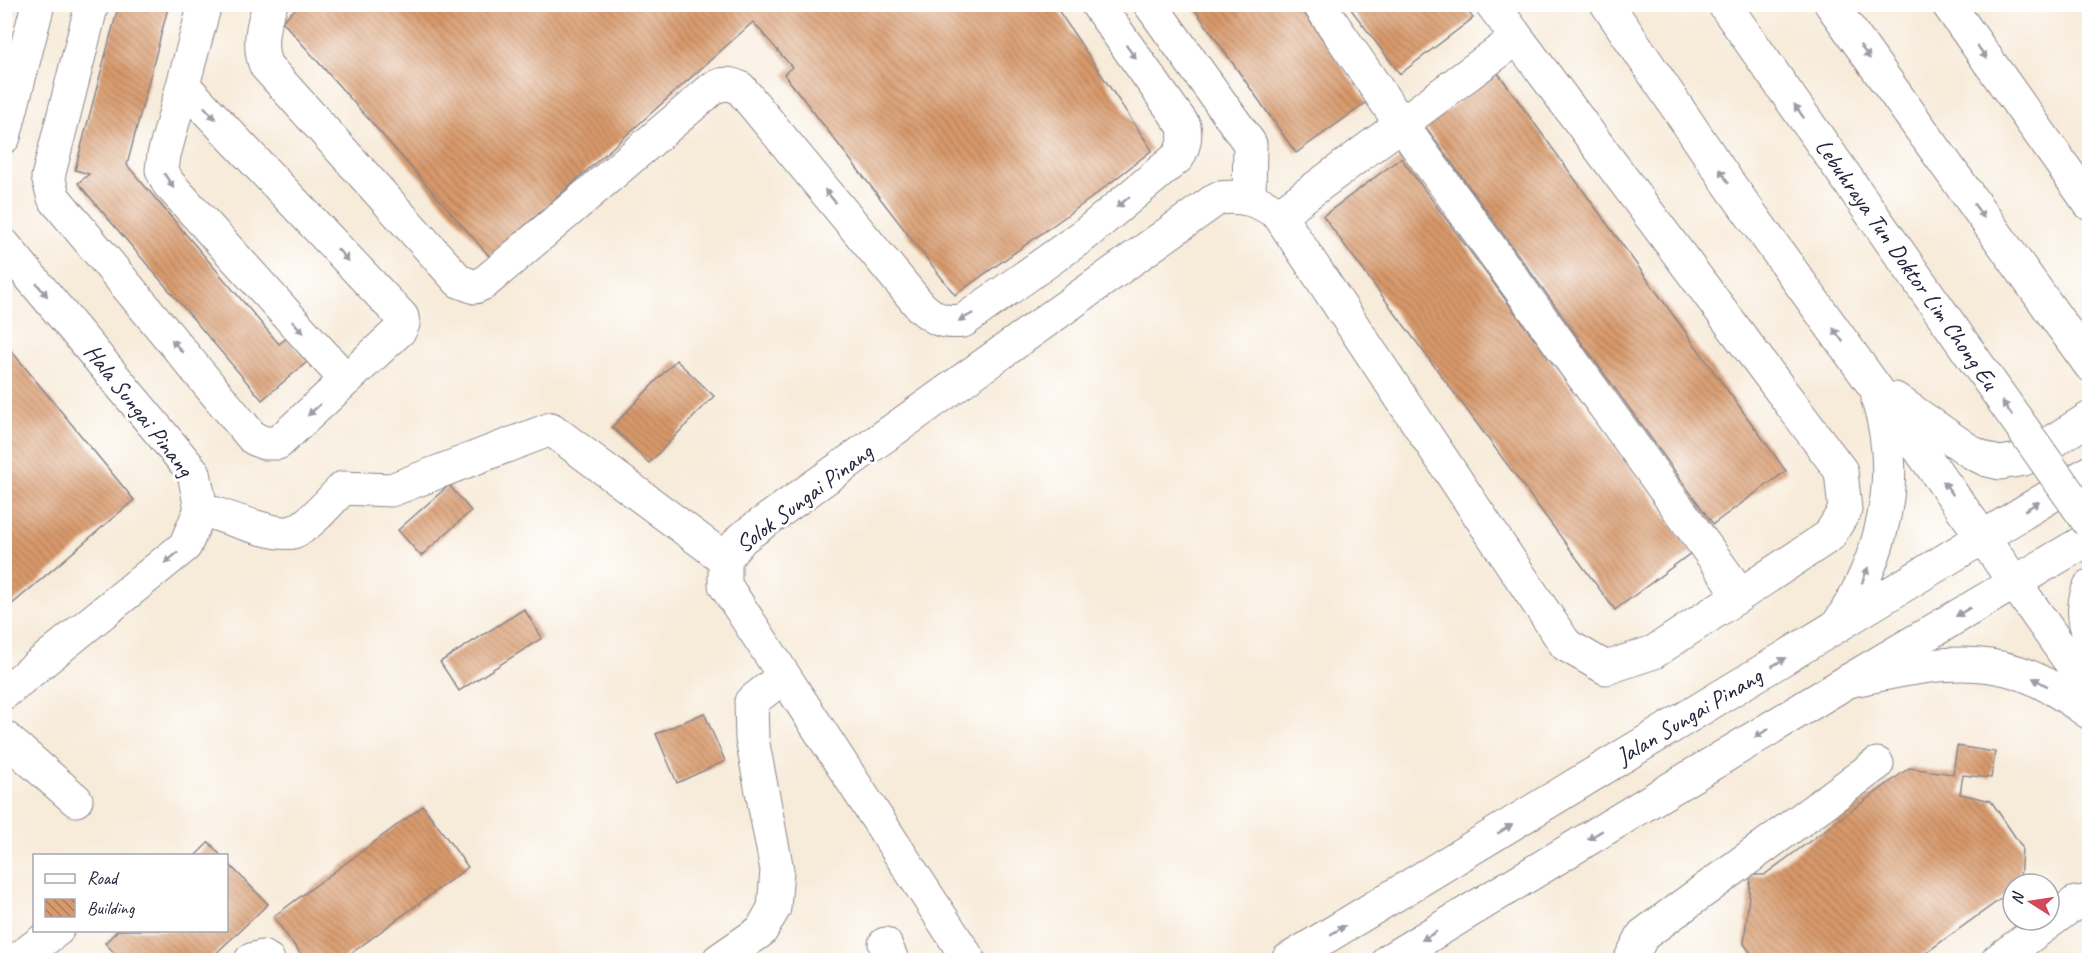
<svg xmlns="http://www.w3.org/2000/svg" width="2094" height="965" font-family="Caveat,sans-serif">
  <style>
    .building { fill: url(#building-back-hatch) }
    .lines { fill: none; stroke-linecap: round; stroke-linejoin: round }
    .minor-casing { stroke: #8c868a; stroke-width: 35 }
    .major-casing { stroke: #8c868a; stroke-width: 35 }
    .highway-casing { stroke: #8c868a; stroke-width: 35 }
    .minor { stroke: #fff; stroke-width: 33 }
    .major { stroke: #fff; stroke-width: 33 }
    .highway { stroke: #fff; stroke-width: 33 }
    .highway-bridge-casing { stroke: #8c868a; stroke-width: 35; stroke-linecap: butt }
    .highway-bridge { stroke: #fff; stroke-width: 33 }
    .oneway { fill: #9c9ca7 }
    .labels { text-anchor: middle; dominant-baseline: central; stroke-width: 6; stroke-linejoin: round; paint-order: stroke }
    .street-label { font-size: 24px; fill: #22223b; stroke: #fff }
  </style>
  <defs>
    <pattern id="building-back-hatch" width="6" height="6" patternUnits="userSpaceOnUse" patternTransform="scale(1.5)"><rect width="6" height="6" fill="#d8996b"/><path d="M-1 5l2 2M0 0l6 6M5-1l2 2" fill="none" stroke="#af7c59"/></pattern>
  </defs>
  <rect width="100%" height="100%" fill="#fff"/>
  <filter id="ink" filterUnits="userSpaceOnUse"><feTurbulence type="fractalNoise" baseFrequency=".0167" numOctaves="2"/><feDisplacementMap in="SourceGraphic" scale="12" xChannelSelector="R" yChannelSelector="G"/><feConvolveMatrix kernelMatrix="1 2 1 2 8 2 1 2 1" color-interpolation-filters="sRGB"/></filter>
  <filter id="wash" filterUnits="userSpaceOnUse"><feTurbulence type="fractalNoise" baseFrequency=".008" numOctaves="4" result="noise"/><feDisplacementMap in="SourceGraphic" scale="24" xChannelSelector="R" yChannelSelector="G"/><feGaussianBlur stdDeviation="1.35" result="paint"/><feColorMatrix in="noise" values="0 0 0 0 0 0 0 0 0 0 0 0 0 0 0 0 0 1.4 0 .05"/><feComposite in="paint" operator="in"/></filter>
  <g filter="url(#wash)">
    <rect width="100%" height="100%" fill="#f7ebd9"/>
    <g id="blocks">
      <path class="building" d="M 119,4 L 169,4 L 127,165 L 279,344 L 287,338 L 307,362 L 262,400 L 78,183 L 89,174 L 75,170 Z
        M 301,4 L 1054,4 L 1152,150 L 1090,199 L 955,295 L 784,74 L 792,67 L 753,22 L 490,257 L 282,21 Z
        M 1191,4 L 1298,4 L 1367,102 L 1296,153 Z
        M 1347,4 L 1462,4 L 1473,18 L 1400,74 Z
        M 1498,73 L 1786,471 L 1713,524 L 1425,126 Z
        M 1401,158 L 1692,552 L 1615,610 L 1323,216 Z
        M 4,342 L 134,500 L 4,611 Z
        M 676,360 L 714,396 L 649,463 L 612,427 Z
        M 449,485 L 471,511 L 421,556 L 398,530 Z
        M 524,609 L 542,638 L 459,691 L 440,662 Z
        M 704,713 L 725,761 L 677,783 L 656,734 Z
        M 1957,746 L 1995,752 L 1991,778 L 1963,775 L 1960,794 L 1991,801 L 2022,847 L 2020,884 L 2013,884 L 2013,890 L 1916,960 L 1756,960 L 1744,944 L 1751,875 L 1764,875 L 1909,768 L 1953,774 Z
        M 423,806 L 468,867 L 342,960 L 305,960 L 273,917 Z
        M 209,842 L 221,856 L 195,856 Z
        M 226,861 L 268,904 L 209,960 L 121,960 L 105,943 L 118,930 L 226,930 Z"/>
    </g>
  </g>
  <g filter="url(#ink)">
    <use href="#blocks" fill-opacity="0" stroke="#8c868a" stroke-width="1.5"/>
    <g class="lines">
      <defs>
        <path id="minor" d="M 92,4 L 48,177 L 54,198 L 253,438 L 264,443 L 278,443 L 400,330 L 403,324 L 402,317 L 183,85 L 205,4
          M 271,4 C 262,22 258,48 266,66 L 459,281 L 475,287 L 484,283 L 713,88 C 723,83 730,83 740,88 L 921,307 C 936,320 943,323 963,321 L 1083,236 L 1178,157 C 1184,146 1186,138 1184,126 L 1097,4
          M 1150,4 L 1250,144 L 1249,198
          M 1319,4 L 1401,124 L 1740,594
          M 183,85 L 164,155 L 162,170 L 168,183 L 346,380
          M 4,137 L 38,4
          M 1279,215 L 1517,38
          M 4,245 L 194,473 L 201,509 L 185,546 L 4,693
          M 201,509 C 220,515 277,537 293,532 C 309,527 330,501 343,488 L 391,490 L 551,429 L 725,559
          M 4,737 L 76,800
          M 885,944 L 892,960
          M 17,960 L 57,930
          M 251,960 L 262,957 L 268,960
          M 719,960 L 761,931 L 774,908 L 777,870 L 752,739 L 751,702 L 784,676
          M 969,960 L 725,585 L 725,559 L 742,538 L 1218,198 C 1242,195 1260,200 1279,215 L 1566,645 L 1606,668 L 1654,652 L 1829,536 L 1845,510 L 1841,471 L 1492,4
          M 1630,960 L 1643,935 L 1877,764
          M 1998,960 L 2075,903 L 2090,901"/>
        <path id="major" d="M 1288,960 L 2090,472
          M 1389,960 L 1848,681 L 2090,538"/>
        <path id="highway" d="M 1607,4 L 1729,184 L 1982,536 L 2090,690
          M 1831,4 L 2090,365
          M 1948,4 L 2090,204
          M 1895,399 L 1971,452 L 1987,460 L 2000,463 L 2024,459 L 2090,418
          M 2090,586 C 2082,604 2083,620 2090,638
          M 1837,626 C 1882,560 1903,478 1878,400
          M 1848,681 C 1903,670 1961,654 2017,672 C 2043,680 2068,698 2090,713"/>
      </defs>
      <use href="#minor" class="minor-casing"/>
      <use href="#major" class="major-casing"/>
      <use href="#highway" class="highway-casing"/>
      <use href="#minor" class="minor"/>
      <use href="#major" class="major"/>
      <use href="#highway" class="highway"/>
      <defs>
        <path id="highway-bridge" d="M 1724,4 L 2090,524"/>
      </defs>
      <use href="#highway-bridge" class="highway-bridge-casing"/>
      <use href="#highway-bridge" class="highway-bridge"/>
    </g>
    <defs><path id="oneway-solid" d="M-6-.8H1V-3.2L6.5 0L1 3.2V.8H-6Z" transform="scale(1.5)"/></defs>
    <g class="oneway">
      <use href="#oneway-solid" transform="translate(1131 52) rotate(54)"/>
      <use href="#oneway-solid" transform="translate(1865 52) rotate(54)"/>
      <use href="#oneway-solid" transform="translate(1982 52) rotate(55)"/>
      <use href="#oneway-solid" transform="translate(1799 111) rotate(-125)"/>
      <use href="#oneway-solid" transform="translate(210 113) rotate(47)"/>
      <use href="#oneway-solid" transform="translate(1724 176) rotate(-124)"/>
      <use href="#oneway-solid" transform="translate(169 181) rotate(57)"/>
      <use href="#oneway-solid" transform="translate(830 196) rotate(-130)"/>
      <use href="#oneway-solid" transform="translate(1123 202) rotate(140)"/>
      <use href="#oneway-solid" transform="translate(1979 211) rotate(54)"/>
      <use href="#oneway-solid" transform="translate(343 255) rotate(47)"/>
      <use href="#oneway-solid" transform="translate(42 290) rotate(50)"/>
      <use href="#oneway-solid" transform="translate(966 317) rotate(152)"/>
      <use href="#oneway-solid" transform="translate(298 327) rotate(48)"/>
      <use href="#oneway-solid" transform="translate(1838 335) rotate(-126)"/>
      <use href="#oneway-solid" transform="translate(177 346) rotate(-130)"/>
      <use href="#oneway-solid" transform="translate(2007 408) rotate(-125)"/>
      <use href="#oneway-solid" transform="translate(314 410) rotate(138)"/>
      <use href="#oneway-solid" transform="translate(1948 488) rotate(-126)"/>
      <use href="#oneway-solid" transform="translate(2032 506) rotate(-31)"/>
      <use href="#oneway-solid" transform="translate(171 558) rotate(141)"/>
      <use href="#oneway-solid" transform="translate(1865 575) rotate(-69)"/>
      <use href="#oneway-solid" transform="translate(1963 612) rotate(149)"/>
      <use href="#oneway-solid" transform="translate(1779 662) rotate(-31)"/>
      <use href="#oneway-solid" transform="translate(2040 682) rotate(-151)"/>
      <use href="#oneway-solid" transform="translate(1762 733) rotate(149)"/>
      <use href="#oneway-solid" transform="translate(1505 829) rotate(-31)"/>
      <use href="#oneway-solid" transform="translate(1595 835) rotate(149)"/>
      <use href="#oneway-solid" transform="translate(1338 930) rotate(-31)"/>
      <use href="#oneway-solid" transform="translate(1429 936) rotate(149)"/>
    </g>
  </g>
  <g class="labels">
    <g class="street-label">
      <text transform="translate(1907 264) rotate(55)">Lebuhraya Tun Doktor Lim Chong Eu</text>
      <text transform="translate(139 410) rotate(52)">Hala Sungai Pinang</text>
      <text transform="translate(804 498) rotate(-37)">Solok Sungai Pinang</text>
      <text transform="translate(1689 716) rotate(-31)">Jalan Sungai Pinang</text>
    </g>
  </g>
  <rect width="2094" height="965" fill="none" stroke="#fff" stroke-width="24"/>
  <rect x="33" y="854" width="195" height="78" fill="#ffffff" stroke="#a7a7b1" stroke-width="1.5"/>
  <rect x="45" y="874" width="30" height="9" fill="#ffffff" stroke="#a7a7b1" stroke-width="1.5"/>
  <text x="87" y="884" font-size="18" fill="#22223b">Road</text>
  <rect x="45" y="899" width="30" height="18" fill="url(#building-back-hatch)" stroke="#a7a7b1" stroke-width="1.5"/>
  <text x="87" y="914" font-size="18" fill="#22223b">Building</text>
  <g transform="translate(2031 902) rotate(282)"><circle r="28" fill="#ffffff" stroke="#a7a7b1" stroke-width="1.5"/>
  <path d="M0-4.5L10 22L0 15L-10 22Z" fill="#d1495b"/>
  <text y="-9" font-size="16" font-weight="bold" text-anchor="middle" fill="#22223b">N</text>
  </g>
</svg>
